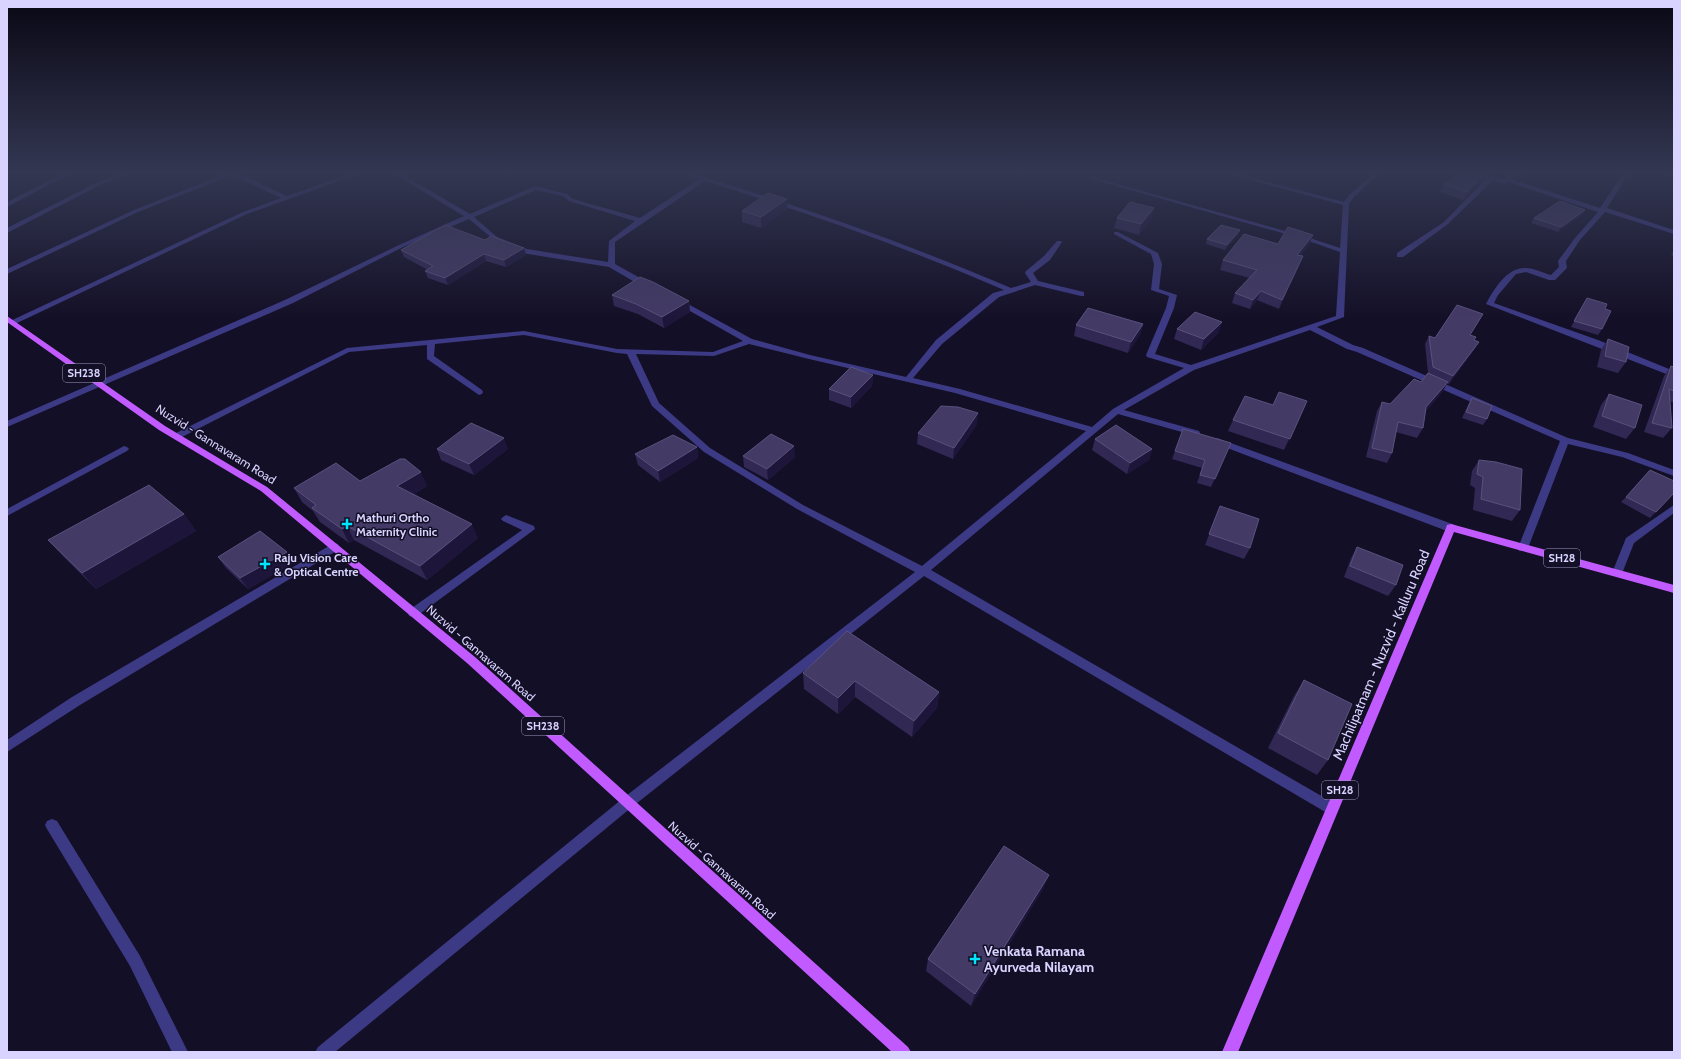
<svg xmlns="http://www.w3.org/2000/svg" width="1681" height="1059" font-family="Cabin,sans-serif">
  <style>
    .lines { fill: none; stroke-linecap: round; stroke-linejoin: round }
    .minor { fill: #3d3a85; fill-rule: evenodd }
    .major { fill: #c25bff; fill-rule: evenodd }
    .wall { fill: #312854 }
    .shaded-wall { fill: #1d163a }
    .building { fill: #433a66; stroke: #5a527e }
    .poi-dot { fill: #00e5ff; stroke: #130f26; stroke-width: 1.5 }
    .labels { text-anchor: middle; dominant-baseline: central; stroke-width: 3; stroke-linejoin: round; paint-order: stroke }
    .shield { fill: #130f26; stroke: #9e99be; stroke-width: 1 }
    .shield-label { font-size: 11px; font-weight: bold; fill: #d9d4ff }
    .street-label { font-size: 12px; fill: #d9d4ff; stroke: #130f26 }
    .poi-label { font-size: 12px; font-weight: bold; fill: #d9d4ff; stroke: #130f26; text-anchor: start }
    .near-street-label { font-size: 14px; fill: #d9d4ff; stroke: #130f26 }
    .near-poi-label { font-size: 14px; font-weight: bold; fill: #d9d4ff; stroke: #130f26; text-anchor: start }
  </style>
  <rect width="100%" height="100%" fill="#130f26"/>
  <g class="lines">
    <path class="minor" d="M 66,172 L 73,172 L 7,207 L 7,202 Z
      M 126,172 L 134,172 L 100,185 L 7,233 L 7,228 L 96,183 Z
      M 230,172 L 238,172 L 237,173 L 287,196 L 356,172 L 364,172 L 247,214 L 15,324 L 12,324 L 8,322 L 243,212 L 281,198 L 232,175 L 138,212 L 7,274 L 7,269 L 134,210 Z
      M 391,172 L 398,172 L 470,214 L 535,186 L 567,194 L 573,199 L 640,218 L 699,179 L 679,172 L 687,172 C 797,205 906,243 1011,288 L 1031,282 L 1025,273 L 1026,271 L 1044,256 L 1057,241 L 1061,241 L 1062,242 L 1050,260 L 1033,273 L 1038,281 L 1084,292 L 1084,296 L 1081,296 L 1035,285 L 999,297 L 942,344 L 913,378 L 960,389 L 1092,427 L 1113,409 L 1184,368 L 1147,357 L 1146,355 L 1166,308 L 1169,296 L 1151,290 L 1154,264 L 1151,254 L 1114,234 L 1114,232 L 1118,232 L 1158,253 L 1162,264 L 1159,289 L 1177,295 L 1174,308 L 1155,354 L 1191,365 L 1336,316 L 1340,252 L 1303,239 L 1092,179 L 1092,177 L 1307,237 L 1340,248 L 1343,205 L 1225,173 L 1230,172 L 1344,202 L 1349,195 L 1375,172 L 1381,172 L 1354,197 L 1349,204 L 1344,317 L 1317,327 L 1353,345 L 1363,348 L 1568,438 L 1628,453 L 1674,470 L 1674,476 L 1622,457 L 1568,444 L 1528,548 L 1527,551 L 1519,551 L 1518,548 L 1560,441 L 1357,352 L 1347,349 L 1310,330 L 1194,370 L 1124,410 L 1199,431 L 1200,433 L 1199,435 L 1196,436 L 1118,414 L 931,570 L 1337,805 L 1338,809 L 1337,813 L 1332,815 L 1327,813 L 924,576 L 632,807 L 335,1052 L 315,1052 L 318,1047 L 622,799 L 915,572 L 797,509 L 704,452 L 652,406 L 627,354 L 617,353 L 524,335 L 435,344 L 434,356 L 482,390 L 483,392 L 482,394 L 479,395 L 427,359 L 427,345 L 349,352 L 180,438 L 174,438 L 172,436 L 174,434 L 347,348 L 524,331 L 617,349 L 713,352 L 743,341 L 674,302 L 674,298 L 677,298 L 752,339 L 810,355 L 906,377 L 936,340 L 993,293 L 1004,290 C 907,248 806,212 705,181 L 615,242 L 615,264 L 651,284 L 651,288 L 645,288 L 609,267 L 522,253 L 493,239 L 469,219 L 403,247 L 293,303 L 7,427 L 7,421 L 287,299 L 399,245 L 464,216 ZM 536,190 L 563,196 L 569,201 L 635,221 L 609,241 L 608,262 L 527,249 L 497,237 L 474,217 ZM 749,344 L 809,359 L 955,393 L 1086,431 L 922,566 L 803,505 L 710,448 L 659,403 L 636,354 L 714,356 Z
      M 1471,172 L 1479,172 L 1504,180 L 1512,172 L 1518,172 L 1511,179 L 1600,208 L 1624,172 L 1630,172 L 1607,208 L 1674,230 L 1674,234 L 1605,212 L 1580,240 L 1566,261 L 1567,268 L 1555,280 L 1549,280 L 1526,272 L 1516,274 L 1498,295 L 1494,303 L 1598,340 L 1674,371 L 1674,377 L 1486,304 C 1494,289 1507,267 1526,268 C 1534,268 1543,273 1551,275 L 1559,267 L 1558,261 L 1575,238 L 1598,212 L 1508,182 L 1505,184 L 1493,180 L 1448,224 L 1403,257 L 1397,257 L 1397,253 L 1444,222 L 1487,178 Z
      M 1655,172 L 1664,172 L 1674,174 L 1674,178 Z
      M 1217,438 L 1455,525 L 1456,528 L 1455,531 L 1447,531 L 1214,443 L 1212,441 L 1214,439 Z
      M 124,446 L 127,447 L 129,449 L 127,451 L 7,516 L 7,509 Z
      M 1674,505 L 1674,513 L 1634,543 L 1621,576 L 1613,576 L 1612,573 L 1626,538 Z
      M 506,515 L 534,526 L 535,529 L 417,616 L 413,617 L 409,616 L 408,613 L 409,610 L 522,530 L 503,521 L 501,519 L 503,517 Z
      M 334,543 L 338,544 L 339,547 L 338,550 L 80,705 L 7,752 L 7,740 L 72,697 Z
      M 52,819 L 57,821 L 140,956 L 188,1052 L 172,1052 L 130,966 L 47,829 L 45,825 L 47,821 Z"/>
    <path class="major" d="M 7,316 L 165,426 L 267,487 L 475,657 L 908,1047 L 911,1052 L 892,1052 L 467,663 L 261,491 L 159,430 L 7,322 Z
      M 1451,524 L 1674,585 L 1674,593 L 1454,532 L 1238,1052 L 1222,1052 L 1446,528 L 1447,525 Z"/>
  </g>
  <path class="wall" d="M 1461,172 L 1498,172 L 1494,175 L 1487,173 L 1484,179 L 1463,200 L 1440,192 L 1444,184 Z
    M 787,199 L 787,209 L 761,228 L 742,222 L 742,211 Z
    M 1585,210 L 1582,215 L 1558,232 L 1531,223 L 1534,218 Z
    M 1117,218 L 1152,218 L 1139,235 L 1114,228 Z
    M 1240,230 L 1238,235 L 1225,250 L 1206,244 L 1207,239 Z
    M 1313,235 L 1309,244 L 1300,256 L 1299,266 L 1279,309 L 1257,300 L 1250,309 L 1232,303 L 1235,293 L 1250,278 L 1220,270 L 1223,260 L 1278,244 Z
    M 401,250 L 526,255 L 506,267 L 486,261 L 448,285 L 428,278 L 425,271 L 428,270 L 404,257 Z
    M 1674,250 L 1674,256 L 1671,255 Z
    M 612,295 L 689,301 L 690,312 L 664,328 L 638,314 L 614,306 Z
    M 1587,298 L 1605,309 L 1602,329 L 1598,335 L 1571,327 Z
    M 1222,322 L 1218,333 L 1201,350 L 1174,339 L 1177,329 Z
    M 1143,324 L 1140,335 L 1128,353 L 1074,336 L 1076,325 Z
    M 1471,335 L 1474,340 L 1479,342 L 1474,350 L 1449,384 L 1447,383 L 1443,391 L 1426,411 L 1423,428 L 1417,438 L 1396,432 L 1392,453 L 1387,463 L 1366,457 L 1377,411 L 1382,402 L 1390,404 L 1421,382 L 1428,373 L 1425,344 L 1429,336 L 1435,338 Z
    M 1608,339 L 1626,362 L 1618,373 L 1597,367 L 1601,350 Z
    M 1671,366 L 1674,367 L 1674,403 L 1670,401 L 1672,428 L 1663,438 L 1644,432 L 1664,376 Z
    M 873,375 L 872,386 L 851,408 L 829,400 L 829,389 Z
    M 1609,394 L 1635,428 L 1626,439 L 1593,427 L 1601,405 Z
    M 1472,398 L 1487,419 L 1483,425 L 1462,418 L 1469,403 Z
    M 1307,401 L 1284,450 L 1228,431 L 1233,420 L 1273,405 Z
    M 977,424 L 953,459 L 917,444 L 918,433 Z
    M 1183,429 L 1231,443 L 1211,487 L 1197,483 L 1202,468 L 1172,459 Z
    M 1095,439 L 1152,449 L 1149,460 L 1127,474 L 1092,450 Z
    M 697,447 L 698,458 L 660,482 L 638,465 L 635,454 Z
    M 437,449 L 508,449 L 474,475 L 441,460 Z
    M 743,456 L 795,457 L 768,480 L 744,467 Z
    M 1479,460 L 1520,510 L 1512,521 L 1473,510 L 1475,488 L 1470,485 L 1472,471 Z
    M 360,481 L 427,486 L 414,494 L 478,538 L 427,580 L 354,540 L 349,543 L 320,522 L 313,511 L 302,502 L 294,488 Z
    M 1674,493 L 1650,518 L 1621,502 L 1626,497 Z
    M 1220,506 L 1250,548 L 1244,559 L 1205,545 Z
    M 184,514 L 196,531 L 96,589 L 63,556 L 48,540 Z
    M 1357,547 L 1396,585 L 1388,596 L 1344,577 L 1351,558 Z
    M 218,557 L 294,563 L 248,589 L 226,568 Z
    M 803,673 L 939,692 L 937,708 L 912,737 L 855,697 L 838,714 L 804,689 Z
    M 1304,680 L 1328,760 L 1317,775 L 1268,748 L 1294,696 Z
    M 1049,875 L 1043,889 L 971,1006 L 926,971 L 928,959 Z"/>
  <path class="shaded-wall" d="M 1488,172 L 1484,179 L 1463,200 L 1467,192 Z
    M 787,199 L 787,209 L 761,228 L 761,217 Z
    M 1154,208 L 1152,218 L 1139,235 L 1141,224 Z
    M 1585,210 L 1582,215 L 1558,232 L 1561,227 Z
    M 1240,230 L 1238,235 L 1225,250 L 1227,245 Z
    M 1313,235 L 1309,244 L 1293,264 L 1297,255 Z
    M 524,248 L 526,255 L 506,267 L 504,260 Z
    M 484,254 L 486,261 L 448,285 L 445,278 Z
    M 1303,256 L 1299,266 L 1279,309 L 1282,300 Z
    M 1261,291 L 1257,300 L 1250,309 L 1253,300 Z
    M 689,301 L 690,312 L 664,328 L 662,317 Z
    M 1222,322 L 1218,333 L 1201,350 L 1204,339 Z
    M 1143,324 L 1140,335 L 1128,353 L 1131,342 Z
    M 1479,342 L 1474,350 L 1449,384 L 1453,376 Z
    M 873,375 L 872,386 L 851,408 L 851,397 Z
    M 1448,382 L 1443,391 L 1421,416 L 1426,407 Z
    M 978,413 L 977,424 L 953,459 L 954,448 Z
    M 504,438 L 508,449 L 474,475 L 469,464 Z
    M 794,446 L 795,457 L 768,480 L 767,469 Z
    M 697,447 L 698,458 L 660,482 L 658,471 Z
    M 1152,449 L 1149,460 L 1127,474 L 1130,463 Z
    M 421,472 L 427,486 L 404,500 L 397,486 Z
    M 184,514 L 196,531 L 96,589 L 82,573 Z
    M 472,524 L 478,538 L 427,580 L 420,566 Z
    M 347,526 L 354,540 L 349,543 L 342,529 Z
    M 287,552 L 294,563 L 248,589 L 240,578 Z
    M 855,681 L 855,697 L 838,714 L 838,698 Z
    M 939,692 L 937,708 L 912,737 L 914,721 Z
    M 1049,875 L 1043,889 L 971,1006 L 975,994 Z"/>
  <path class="building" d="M 1461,172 L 1488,172 L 1467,192 L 1444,184 Z
    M 768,193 L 787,199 L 761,217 L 742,211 Z
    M 1560,201 L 1585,210 L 1561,227 L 1534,218 Z
    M 1130,202 L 1154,208 L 1141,224 L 1117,218 Z
    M 445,225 L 485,240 L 491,236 L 524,248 L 504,260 L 484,254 L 445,278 L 425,271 L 433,266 L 401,250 Z
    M 1221,225 L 1240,230 L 1227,245 L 1207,239 Z
    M 1288,227 L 1313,235 L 1297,255 L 1303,256 L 1282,300 L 1261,291 L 1253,300 L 1235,293 L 1257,270 L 1223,260 L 1244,234 L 1278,244 Z
    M 640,277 L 653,282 L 689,301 L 662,317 L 636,304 L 612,295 Z
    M 1587,298 L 1607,304 L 1605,309 L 1611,311 L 1602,329 L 1574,321 Z
    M 1457,305 L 1483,314 L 1470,335 L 1476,337 L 1474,340 L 1479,342 L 1453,376 L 1433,367 L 1429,336 L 1435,338 Z
    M 1088,308 L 1143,324 L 1131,342 L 1076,325 Z
    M 1195,312 L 1222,322 L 1204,339 L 1177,329 Z
    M 1608,339 L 1629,347 L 1626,362 L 1605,356 Z
    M 1671,366 L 1674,367 L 1674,391 L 1669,389 L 1672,428 L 1652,423 Z
    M 851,367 L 873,375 L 851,397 L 829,389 Z
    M 1428,373 L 1448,382 L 1426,407 L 1423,428 L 1398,422 L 1392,453 L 1372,448 L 1382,402 L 1390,404 L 1414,379 L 1421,382 Z
    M 1279,392 L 1307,401 L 1290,439 L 1233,420 L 1245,396 L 1273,405 Z
    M 1609,394 L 1642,405 L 1635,428 L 1602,416 Z
    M 1472,398 L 1492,406 L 1487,419 L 1466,412 Z
    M 941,406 L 958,407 L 978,413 L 954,448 L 918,433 Z
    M 471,423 L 504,438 L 469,464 L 437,449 Z
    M 1116,425 L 1152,449 L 1130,463 L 1095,439 Z
    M 1183,429 L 1231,443 L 1215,479 L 1200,475 L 1205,460 L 1175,451 Z
    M 771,434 L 794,446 L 767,469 L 743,456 Z
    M 673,435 L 697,447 L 658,471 L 635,454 Z
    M 400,459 L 405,459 L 421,472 L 397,486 L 472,524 L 420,566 L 347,526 L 342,529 L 312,508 L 316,505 L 294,488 L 336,463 L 360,481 Z
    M 1479,460 L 1496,462 L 1522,469 L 1520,510 L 1481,499 L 1483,477 L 1477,474 Z
    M 1650,470 L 1674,481 L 1674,493 L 1656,512 L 1626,497 Z
    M 149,485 L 184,514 L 82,573 L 48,540 Z
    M 1220,506 L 1259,519 L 1250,548 L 1209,534 Z
    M 260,531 L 287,552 L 240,578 L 218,557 Z
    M 1357,547 L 1403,565 L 1396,585 L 1350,566 Z
    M 847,631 L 939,692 L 914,721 L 855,681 L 838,698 L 803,673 Z
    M 1304,680 L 1352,704 L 1328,760 L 1278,733 Z
    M 1004,846 L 1049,875 L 975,994 L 928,959 Z"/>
  <linearGradient id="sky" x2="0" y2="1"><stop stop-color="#0a0815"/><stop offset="0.54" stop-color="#333752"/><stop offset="1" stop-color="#333752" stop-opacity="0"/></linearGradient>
  <rect width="1681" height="320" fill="url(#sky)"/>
  <g class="poi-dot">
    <path d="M345 518h4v4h4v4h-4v4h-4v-4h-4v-4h4z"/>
    <path d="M263 558h4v4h4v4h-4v4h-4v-4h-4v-4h4z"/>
    <path d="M973 953h4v4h4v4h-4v4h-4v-4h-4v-4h4z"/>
  </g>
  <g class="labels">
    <g class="shield">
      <rect x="63" y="364" width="42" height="18" rx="3"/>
      <rect x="1544" y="549" width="36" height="18" rx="3"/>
      <rect x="522" y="717" width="42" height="18" rx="3"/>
      <rect x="1322" y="781" width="36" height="18" rx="3"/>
    </g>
    <g class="shield-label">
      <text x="84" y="373">SH238</text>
      <text x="1562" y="558">SH28</text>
      <text x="543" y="726">SH238</text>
      <text x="1340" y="790">SH28</text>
    </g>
    <g class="street-label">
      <text transform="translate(216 444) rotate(32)">Nuzvid - Gannavaram Road</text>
      <text transform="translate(481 653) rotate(41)">Nuzvid - Gannavaram Road</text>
      <text transform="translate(722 870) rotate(42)">Nuzvid - Gannavaram Road</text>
    </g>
    <g class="poi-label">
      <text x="356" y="517">Mathuri Ortho<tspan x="356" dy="14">Maternity Clinic</tspan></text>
      <text x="274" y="557">Raju Vision Care<tspan x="274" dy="14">&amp; Optical Centre</tspan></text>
    </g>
    <g class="near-street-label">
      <text transform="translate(1381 655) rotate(-67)">Machilipatnam - Nuzvid - Kalluru Road</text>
    </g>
    <g class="near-poi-label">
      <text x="984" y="951">Venkata Ramana<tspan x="984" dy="16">Ayurveda Nilayam</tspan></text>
    </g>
  </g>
  <rect width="1681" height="1059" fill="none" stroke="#d9d4ff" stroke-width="16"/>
</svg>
